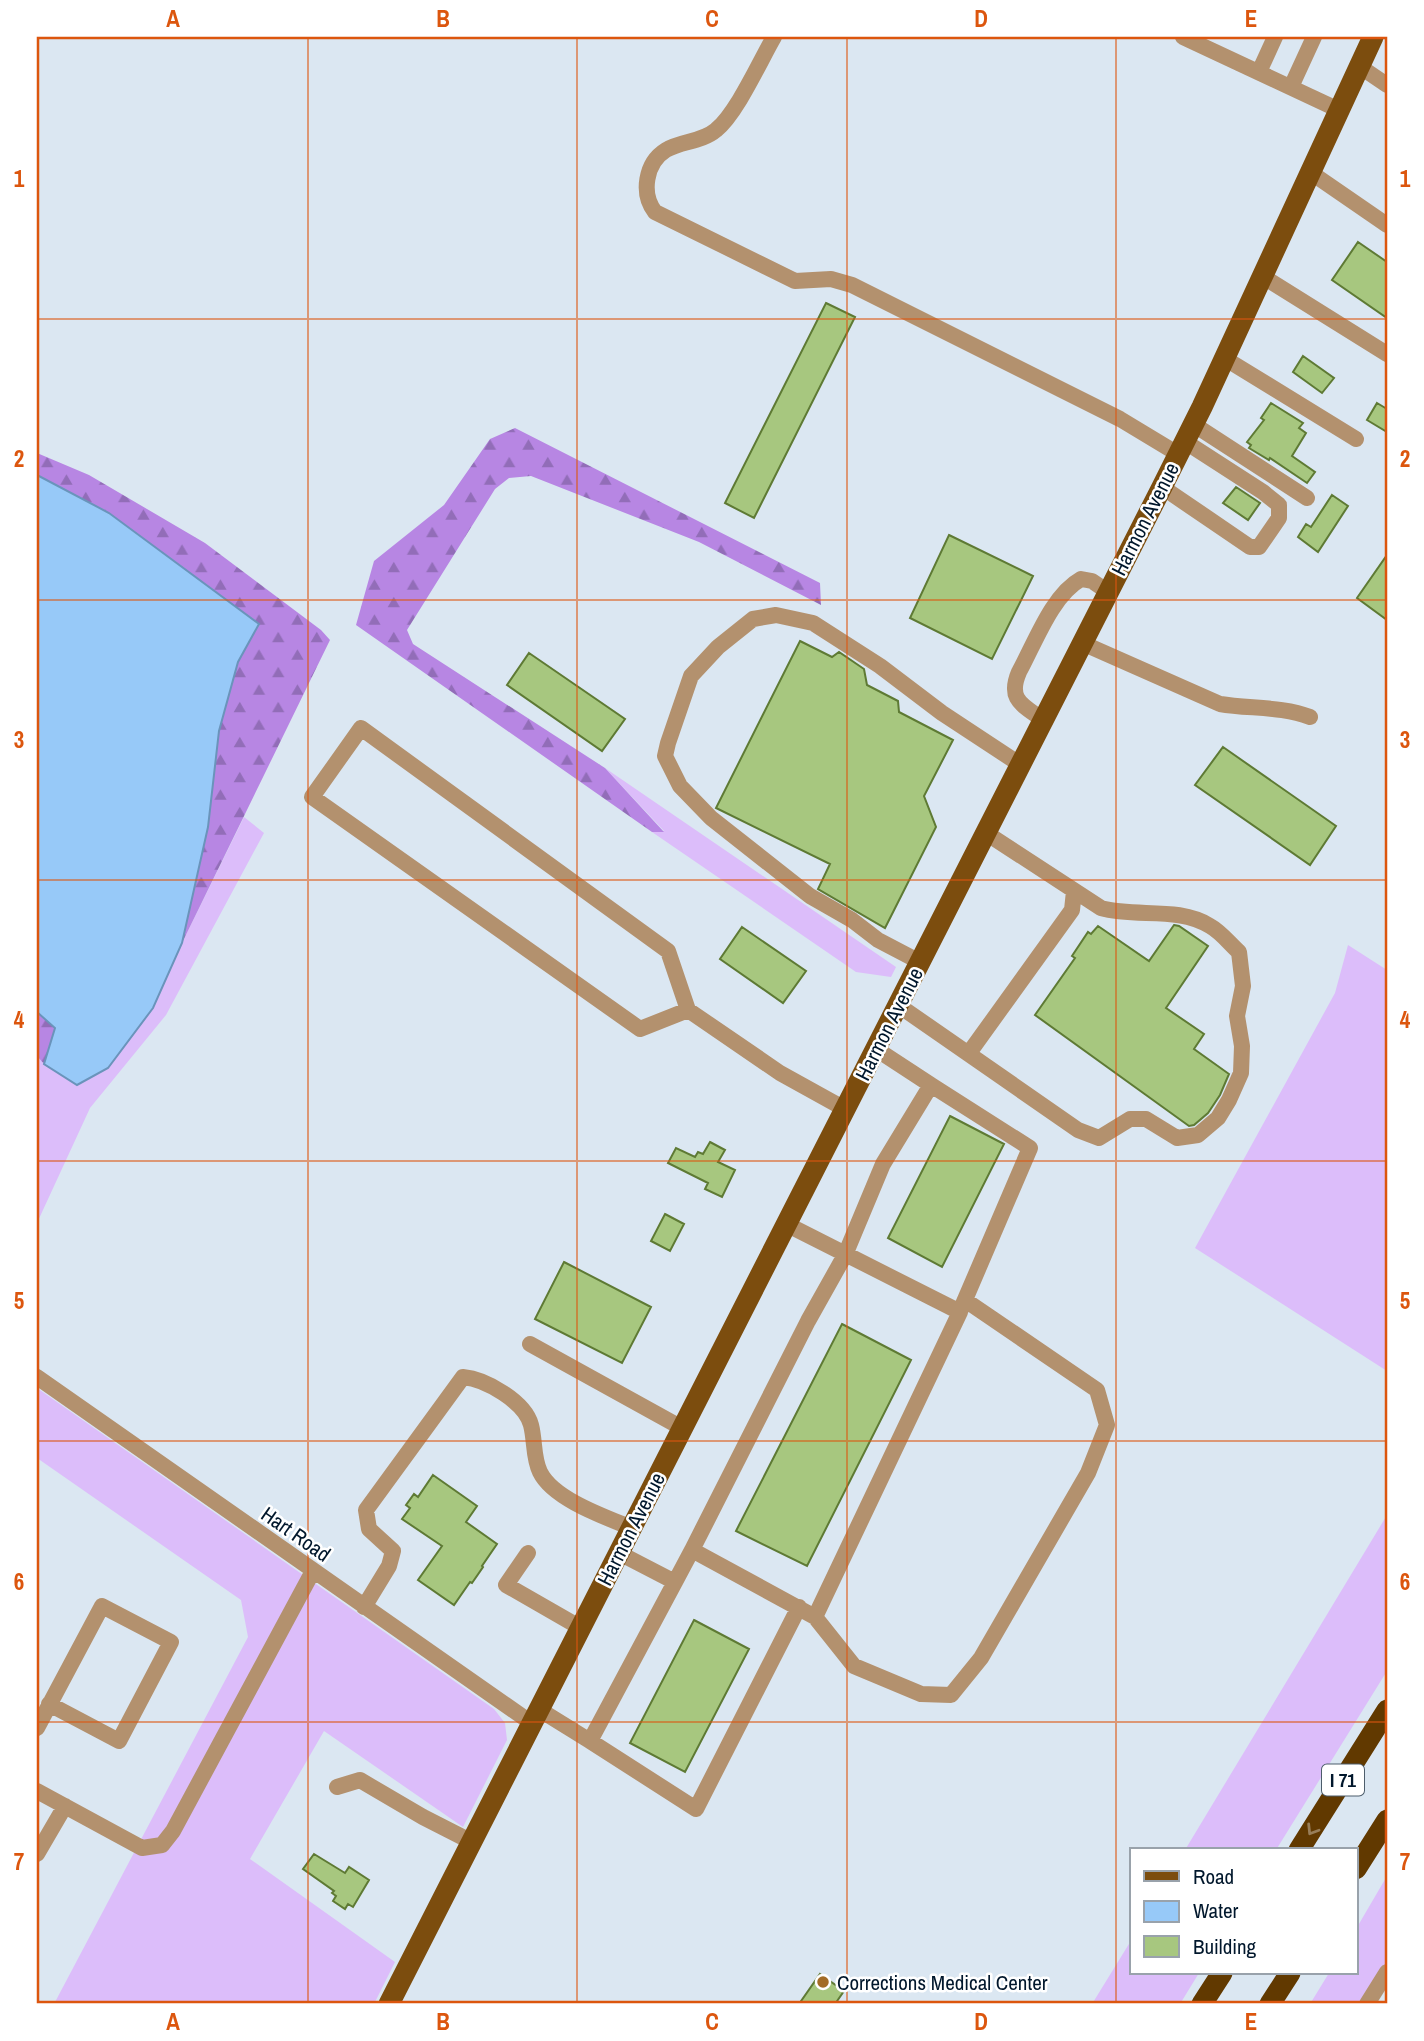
<svg xmlns="http://www.w3.org/2000/svg" width="1424" height="2041" font-family="'Archivo Narrow',sans-serif">
  <style>
    .grass { fill: #dcbdfa }
    .forest { fill: url(#forest-firs) }
    .water { fill: #97c9f8; stroke: #6a94bb; stroke-width: 2 }
    .building { fill: #a7c77f; stroke: #5e7a34; stroke-width: 2 }
    .lines { fill: none; stroke-linecap: round; stroke-linejoin: round }
    .minor { stroke: #b3916e; stroke-width: 16 }
    .major { stroke: #7c4d0e; stroke-width: 21 }
    .highway { stroke: #613900; stroke-width: 21 }
    .oneway { stroke: #987e59 }
    .grid { fill: none; stroke: #dc560e; stroke-width: 2; stroke-opacity: 0.55 }
    .poi-dot { fill: #a26b26; stroke: #fff; stroke-width: 2.5 }
    .labels { text-anchor: middle; dominant-baseline: central; stroke-width: 5; stroke-linejoin: round; paint-order: stroke }
    .shield { fill: #fff; stroke: #4d5d6b; stroke-width: 2 }
    .shield-label { font-size: 19px; font-weight: bold; fill: #01172c }
    .street-label { font-size: 21px; fill: #01172c; stroke: #fff }
    .poi-label { font-size: 21px; fill: #01172c; stroke: #fff; text-anchor: start }
    .neatline { fill: none; stroke: #dc560e; stroke-width: 2.5 }
    .grid-label { font-size: 23px; text-anchor: middle; font-weight: bold; fill: #dc560e }
  </style>
  <defs>
    <pattern id="forest-firs" width="22" height="20" patternUnits="userSpaceOnUse" patternTransform="scale(1.75)"><rect width="22" height="20" fill="#b786e3"/><path d="M5 1l3.5 6h-7zM16 11l3.5 6h-7z" fill="#926db8"/></pattern>
  </defs>
  <rect width="100%" height="100%" fill="#dbe7f2"/>
  <path class="grass" d="M 605,768 L 896,967 L 891,977 L 856,972 L 652,832 L 664,831 Z
    M 244,817 L 264,833 L 166,1015 L 90,1108 L 37,1223 L 37,1056 L 44,1064 L 153,1008 L 182,943 Z
    M 1348,945 L 1387,970 L 1387,1371 L 1195,1248 L 1335,993 Z
    M 37,1388 L 494,1709 L 505,1723 L 507,1740 L 463,1827 L 324,1731 L 250,1859 L 395,1962 L 374,2004 L 54,2004 L 248,1637 L 241,1600 L 37,1458 Z
    M 1387,1515 L 1387,1671 L 1276,1850 L 1185,1850 Z
    M 1387,1876 L 1387,1967 L 1364,2004 L 1310,2004 L 1329,1973 L 1356,1973 L 1356,1929 Z
    M 1132,1939 L 1132,1973 L 1199,1973 L 1180,2004 L 1092,2004 Z"/>
  <path class="forest" d="M 515,428 L 820,583 L 821,605 L 699,542 L 531,476 L 509,478 L 495,489 L 407,630 L 413,644 L 605,768 L 664,832 L 652,832 L 356,625 L 374,561 L 444,505 L 490,439 Z
    M 37,453 L 89,475 L 205,543 L 321,630 L 330,640 L 182,943 L 208,827 L 219,731 L 238,662 L 259,624 L 109,513 L 37,475 Z
    M 37,1012 L 55,1028 L 44,1064 L 37,1056 Z"/>
  <path class="water" d="M 37,475 L 109,513 L 259,624 L 238,662 L 219,731 L 208,827 L 182,943 L 153,1008 L 108,1068 L 77,1085 L 44,1064 L 55,1028 L 37,1012 Z"/>
  <path class="building" d="M 1358,242 L 1387,262 L 1387,318 L 1332,280 Z
    M 826,303 L 855,317 L 754,518 L 725,503 Z
    M 1303,356 L 1334,378 L 1322,393 L 1293,372 Z
    M 1271,403 L 1303,423 L 1299,428 L 1306,433 L 1292,456 L 1315,472 L 1307,483 L 1270,458 L 1269,460 L 1249,448 L 1251,445 L 1247,442 L 1264,420 L 1261,418 Z
    M 1377,403 L 1387,409 L 1387,432 L 1367,420 Z
    M 1236,487 L 1260,503 L 1248,520 L 1223,503 Z
    M 1332,495 L 1348,506 L 1318,552 L 1298,537 L 1306,524 L 1311,527 Z
    M 949,535 L 1033,576 L 992,659 L 910,618 Z
    M 1387,555 L 1387,620 L 1357,598 Z
    M 800,641 L 832,657 L 839,652 L 864,669 L 867,685 L 898,701 L 899,712 L 953,740 L 924,796 L 936,827 L 885,928 L 818,889 L 830,864 L 716,808 Z
    M 529,653 L 625,719 L 602,751 L 507,685 Z
    M 1223,747 L 1336,826 L 1310,865 L 1195,785 Z
    M 1174,925 L 1179,926 L 1208,946 L 1166,1008 L 1204,1034 L 1194,1049 L 1229,1074 L 1220,1095 L 1208,1113 L 1194,1125 L 1189,1126 L 1035,1015 L 1075,958 L 1072,956 L 1088,932 L 1091,934 L 1098,926 L 1149,961 Z
    M 742,927 L 806,971 L 783,1003 L 720,959 Z
    M 950,1116 L 1004,1144 L 942,1267 L 888,1238 Z
    M 710,1142 L 725,1150 L 718,1162 L 735,1170 L 722,1197 L 705,1189 L 708,1183 L 668,1163 L 676,1148 L 695,1157 L 698,1152 L 703,1154 Z
    M 665,1214 L 684,1224 L 670,1251 L 651,1241 Z
    M 564,1262 L 651,1307 L 622,1363 L 535,1319 Z
    M 842,1324 L 911,1360 L 807,1566 L 736,1531 Z
    M 433,1475 L 477,1506 L 466,1522 L 497,1544 L 482,1566 L 483,1567 L 472,1583 L 470,1582 L 454,1605 L 418,1580 L 442,1546 L 402,1519 L 410,1508 L 406,1505 L 414,1494 L 418,1497 Z
    M 694,1620 L 749,1649 L 685,1772 L 630,1743 Z
    M 314,1854 L 345,1873 L 349,1867 L 369,1880 L 353,1907 L 348,1904 L 345,1909 L 333,1901 L 336,1896 L 332,1893 L 334,1891 L 303,1869 Z
    M 820,1974 L 844,1991 L 835,2004 L 799,2004 Z"/>
  <g class="lines">
    <path class="minor" d="M 774,37 C 760,61 737,113 716,130 C 702,142 681,141 666,150 C 645,163 641,194 655,212 L 795,281 L 831,279 L 852,285 L 1120,419 L 1178,454
      M 1183,37 L 1339,110
      M 1359,66 L 1387,85
      M 1259,72 L 1275,37
      M 1291,87 L 1314,37
      M 1310,172 L 1387,225
      M 1262,276 L 1387,354
      M 1224,358 L 1356,439
      M 1193,424 L 1307,498
      M 1162,487 L 1250,547 L 1259,547 L 1279,518 L 1279,505 L 1263,492 L 1184,441
      M 1082,643 L 1220,704 C 1249,709 1282,706 1310,717
      M 1043,720 C 1023,705 1007,700 1019,672 C 1035,643 1052,595 1081,579 L 1092,581 L 1108,592
      M 920,962 L 878,940 L 852,920 L 810,896 L 711,818 L 680,786 L 665,756 L 668,743 L 691,676 L 718,647 L 753,619 L 776,615 L 813,623 L 880,666 L 942,713 L 1021,765
      M 898,1005 L 1078,1130 L 1099,1138 L 1130,1119 L 1146,1119 L 1177,1138 L 1198,1135 L 1218,1118 L 1229,1100 L 1241,1073 L 1242,1046 L 1237,1016 L 1243,986 L 1239,952 C 1230,944 1221,932 1210,926 C 1178,906 1136,918 1101,908 L 986,833
      M 688,1010 L 668,951 L 361,728 L 312,797 L 640,1029 L 688,1010 L 780,1073 L 845,1109
      M 969,1053 L 1072,910 L 1074,891
      M 931,1085 L 1030,1148 L 961,1309
      M 786,1224 L 960,1312 L 815,1617 L 692,1550 L 808,1321 L 845,1255 L 883,1164 L 931,1085 L 876,1049
      M 530,1344 L 682,1428
      M 37,1377 L 533,1724
      M 528,1553 L 506,1585 L 581,1628
      M 675,1582 L 692,1550
      M 364,1607 L 389,1566 L 393,1551 L 369,1529 L 366,1510 L 463,1377 C 486,1379 525,1402 531,1425 C 535,1440 533,1458 540,1472 C 553,1499 605,1517 632,1528
      M 815,1617 L 854,1666 L 921,1694 L 951,1695 L 981,1658 L 1088,1473 L 1107,1425 L 1097,1390 L 965,1300
      M 540,1710 L 590,1741 L 675,1582 L 619,1553
      M 37,1728 L 102,1606 L 171,1642 L 119,1741 L 49,1704
      M 590,1741 L 696,1809 L 799,1607
      M 337,1787 L 360,1780 L 423,1817 L 472,1842
      M 37,1791 L 142,1848 L 162,1845 L 173,1831 L 313,1571
      M 37,1854 L 65,1806
      M 1367,2004 L 1387,1972"/>
    <path class="major" d="M 389,2004 L 1162,487 L 1202,407 L 1373,37"/>
    <path class="highway" d="M 1299,1850 L 1387,1710
      M 1356,1869 L 1387,1820
      M 1202,2004 L 1222,1973
      M 1270,2004 L 1290,1973"/>
  </g>
  <defs><path id="oneway-chevron" d="M-2-3.5L2.5 0L-2 3.5" fill="none" stroke-width="1.6" stroke-linecap="round" stroke-linejoin="round" transform="scale(1.75)"/></defs>
  <use class="oneway" href="#oneway-chevron" transform="translate(1312 1830) rotate(122)"/>
  <path class="grid" d="M 308,37 L 308,2004M 577,37 L 577,2004M 847,37 L 847,2004M 1116,37 L 1116,2004M 37,319 L 1387,319M 37,600 L 1387,600M 37,880 L 1387,880M 37,1161 L 1387,1161M 37,1441 L 1387,1441M 37,1722 L 1387,1722"/>
  <circle class="poi-dot" cx="823" cy="1982" r="7"/>
  <g class="labels">
    <rect class="shield" x="1322" y="1764.5" width="42" height="31" rx="5"/>
    <g class="shield-label">
      <text x="1343" y="1780">I 71</text>
    </g>
    <g class="street-label">
      <text transform="translate(1145 519) rotate(-63)">Harmon Avenue</text>
      <text transform="translate(889 1024) rotate(-63)">Harmon Avenue</text>
      <text transform="translate(631 1529) rotate(-63)">Harmon Avenue</text>
      <text transform="translate(296 1534) rotate(35)">Hart Road</text>
    </g>
    <g class="poi-label">
      <text x="837" y="1982">Corrections Medical Center</text>
    </g>
  </g>
  <rect width="1424" height="2041" fill="none" stroke="#ffffff" stroke-width="77"/>
  <rect x="1130" y="1848" width="228" height="126" fill="#ffffff" stroke="#99a2ab" stroke-width="2"/>
  <rect x="1144" y="1871" width="35" height="10" fill="#7c4d0e" stroke="#99a2ab" stroke-width="2"/>
  <text x="1193" y="1884" font-size="21" fill="#01172c">Road</text>
  <rect x="1144" y="1901" width="35" height="21" fill="#97c9f8" stroke="#99a2ab" stroke-width="2"/>
  <text x="1193" y="1918" font-size="21" fill="#01172c">Water</text>
  <rect x="1144" y="1936" width="35" height="21" fill="#a7c77f" stroke="#99a2ab" stroke-width="2"/>
  <text x="1193" y="1954" font-size="21" fill="#01172c">Building</text>
  <rect x="38" y="38" width="1348" height="1964" class="neatline"/>
  <g class="grid-label">
    <text x="173" y="27">A</text>
    <text x="443" y="27">B</text>
    <text x="712" y="27">C</text>
    <text x="981" y="27">D</text>
    <text x="1251" y="27">E</text>
    <text x="19" y="187">1</text>
    <text x="1405" y="187">1</text>
    <text x="19" y="467">2</text>
    <text x="1405" y="467">2</text>
    <text x="19" y="748">3</text>
    <text x="1405" y="748">3</text>
    <text x="19" y="1028">4</text>
    <text x="1405" y="1028">4</text>
    <text x="19" y="1309">5</text>
    <text x="1405" y="1309">5</text>
    <text x="19" y="1590">6</text>
    <text x="1405" y="1590">6</text>
    <text x="19" y="1870">7</text>
    <text x="1405" y="1870">7</text>
    <text x="173" y="2030">A</text>
    <text x="443" y="2030">B</text>
    <text x="712" y="2030">C</text>
    <text x="981" y="2030">D</text>
    <text x="1251" y="2030">E</text>
  </g>
</svg>
